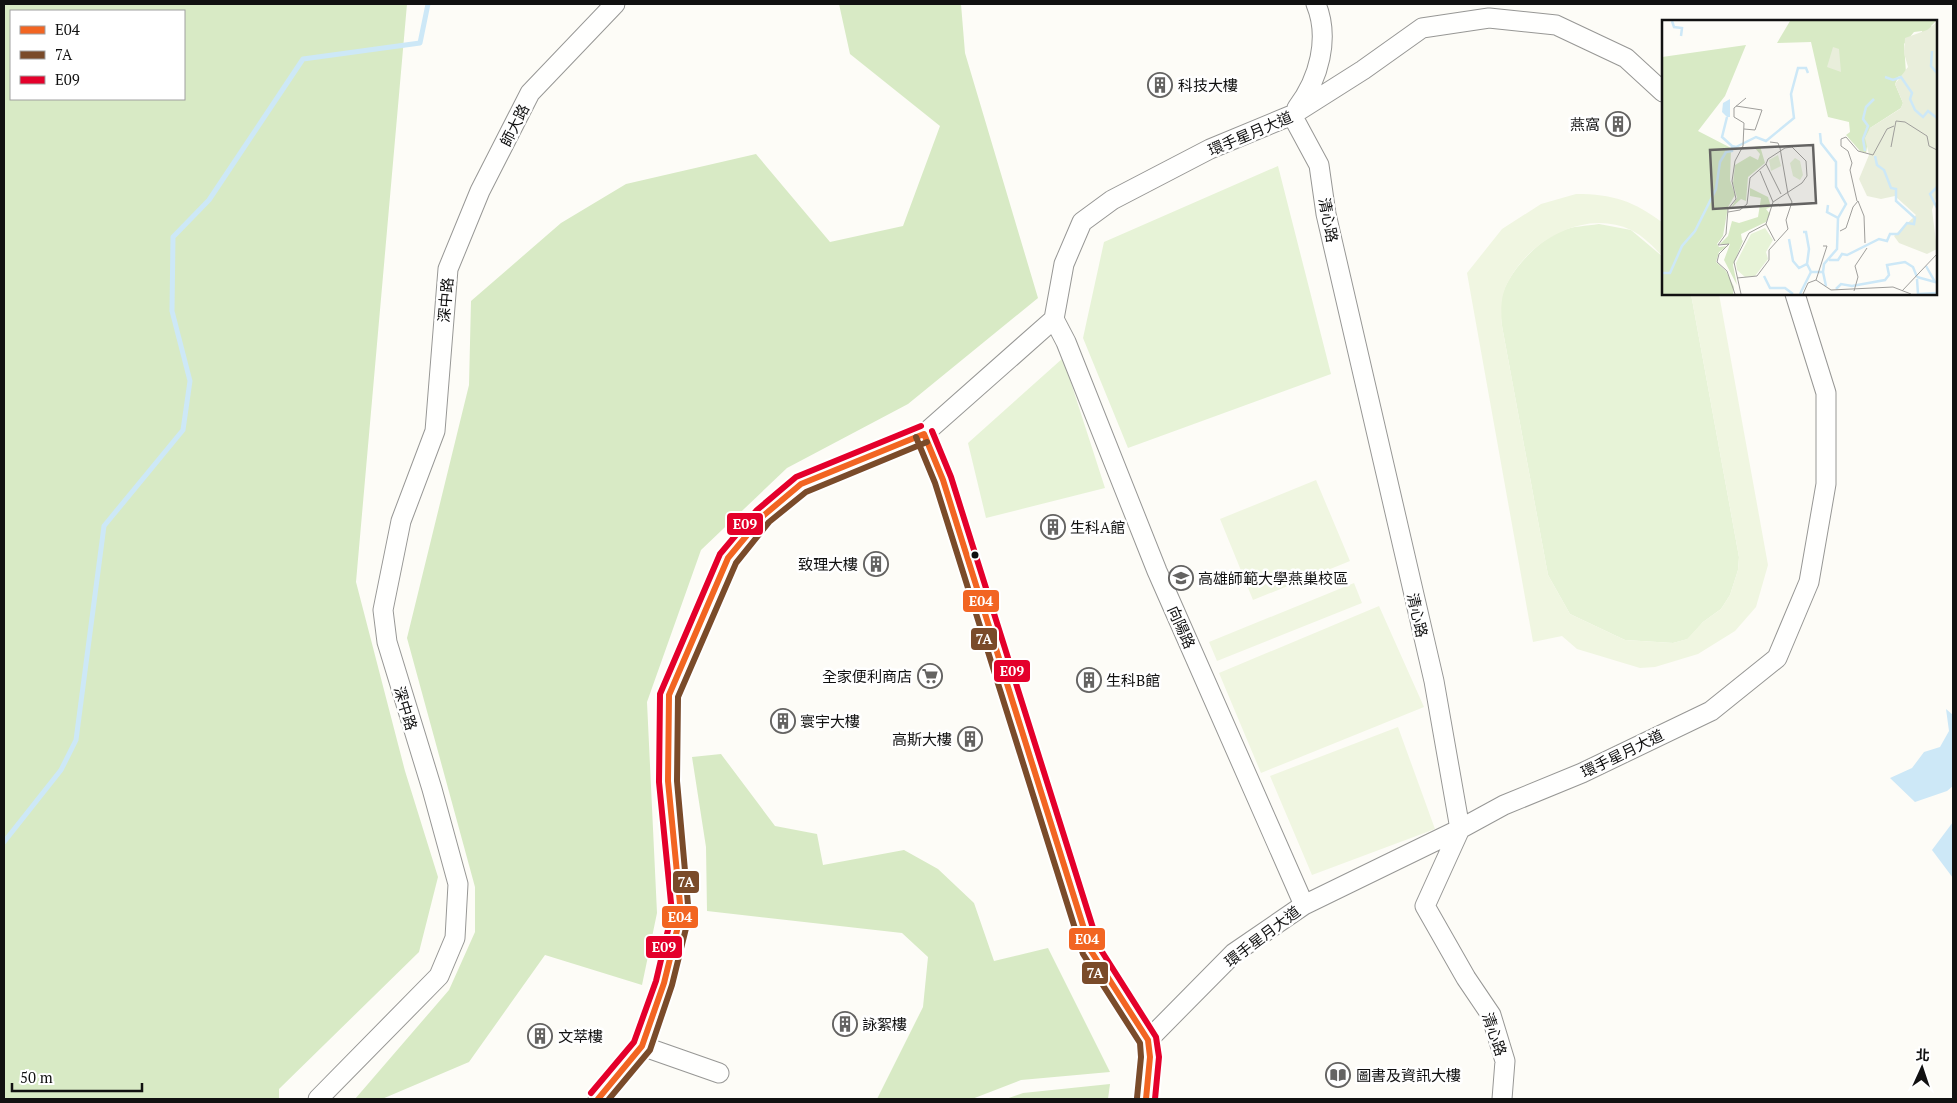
<svg xmlns="http://www.w3.org/2000/svg" width="1957" height="1103" font-family="'PT Serif','Noto Sans TC',serif">
  <style>
    .green { fill: #e7f3d7 }
    .forest { fill: #d8eac5; fill-rule: evenodd }
    .pitch { fill: #f0f6e1 }
    .water { fill: #cde8f7 }
    .lines { fill: none; stroke-linecap: round; stroke-linejoin: round }
    .stream { stroke: #cde8f7; stroke-width: 5 }
    .minor-casing { stroke: #979795; stroke-width: 21 }
    .minor { stroke: #fffffe; stroke-width: 19 }
    .bus-1-casing { stroke: #fff; stroke-width: 10 }
    .bus-2-casing { stroke: #fff; stroke-width: 10 }
    .bus-3-casing { stroke: #fff; stroke-width: 10 }
    .bus-1 { stroke: #f26522; stroke-width: 6 }
    .bus-2 { stroke: #7a4b2a; stroke-width: 6 }
    .bus-3 { stroke: #e4002b; stroke-width: 6 }
    .bus-dot { fill: #111; stroke: #fff; stroke-width: 2 }
    .labels { text-anchor: middle; dominant-baseline: central; stroke-width: 5; stroke-linejoin: round; paint-order: stroke }
    .poi-label { font-size: 15px; fill: #111; stroke: #fff; text-anchor: start }
    .street-label { font-size: 15px; fill: #111; stroke: #fff }
    .inset-river { fill: none; stroke: #cde8f7; stroke-width: 2.5 }
    .inset-road { fill: none; stroke: #9f9e9b; stroke-width: 1 }
    .view { fill: #646362; fill-opacity: 0.15; stroke: #646362; stroke-width: 2.5 }
    .inset-edge { fill: none; stroke: #111; stroke-width: 2.5 }
    .line-badge { stroke: #fff; stroke-width: 2 }
    .badge-label { font-size: 14px; text-anchor: middle; font-weight: bold; fill: #fff }
  </style>
  <rect width="100%" height="100%" fill="#fdfcf7"/>
  <path class="green" d="M 1278,166 L 1331,374 L 1128,448 L 1083,338 L 1104,242 Z
    M 1599,224 L 1631,230 L 1663,257 L 1663,294 L 1691,294 L 1739,557 L 1738,570 L 1730,595 L 1721,609 L 1703,622 L 1688,639 L 1673,643 L 1625,640 L 1570,614 L 1548,575 L 1502,326 C 1501,318 1500,310 1501,302 C 1503,277 1538,240 1561,231 C 1573,226 1586,226 1599,224 Z
    M 1063,358 L 1105,488 L 986,518 L 968,443 Z"/>
  <path class="forest" d="M 4,4 L 407,4 L 356,582 L 405,771 L 438,877 L 419,952 L 279,1089 L 279,1099 L 4,1099 ZM 11,11 L 184,11 L 184,99 L 11,99 Z
    M 839,4 L 961,4 L 965,53 L 1038,298 L 908,404 L 787,468 L 701,550 L 647,702 L 657,913 L 642,985 L 545,955 L 469,1062 L 382,1099 L 355,1099 L 449,990 L 475,932 L 475,887 L 407,638 L 469,385 L 471,301 L 561,223 L 626,184 L 756,154 L 830,242 L 903,226 L 940,126 L 850,54 Z
    M 721,754 L 775,826 L 817,834 L 823,865 L 904,850 L 938,869 L 974,903 L 994,961 L 1048,948 L 1110,1072 L 1021,1080 L 972,1099 L 877,1099 L 923,1007 L 928,957 L 902,933 L 707,911 L 706,847 L 692,757 Z
    M 1110,1084 L 1108,1099 L 1006,1099 L 1023,1093 Z"/>
  <path class="pitch" d="M 1576,194 C 1613,194 1634,201 1663,223 L 1663,257 C 1655,248 1642,235 1631,230 C 1584,208 1527,242 1507,284 C 1500,298 1501,311 1502,326 L 1548,575 L 1570,614 L 1625,640 L 1673,643 L 1687,639 L 1703,622 L 1721,609 L 1730,595 L 1738,570 L 1739,557 L 1691,294 L 1719,294 L 1768,565 L 1756,607 L 1735,631 L 1698,654 L 1655,667 L 1640,668 L 1577,649 L 1562,636 L 1533,642 L 1467,273 L 1502,229 L 1541,204 Z
    M 1316,480 L 1350,561 L 1253,600 L 1220,519 Z
    M 1354,583 L 1362,603 L 1217,661 L 1209,642 Z
    M 1379,606 L 1424,707 L 1261,773 L 1219,673 Z
    M 1398,727 L 1435,829 L 1312,875 L 1270,776 Z"/>
  <path class="water" d="M 1946,709 L 1953,715 L 1953,786 L 1947,791 L 1915,802 L 1890,778 L 1912,768 L 1924,752 L 1940,747 L 1949,731 Z
    M 1953,822 L 1953,878 L 1932,850 Z"/>
  <g class="lines">
    <path class="stream" d="M 4,842 L 61,770 L 76,740 L 104,526 L 183,430 L 190,381 L 172,311 L 173,237 L 209,200 L 303,59 L 420,43 L 428,4"/>
    <defs>
      <path id="minor" d="M 1297,108 C 1319,79 1330,38 1316,4
        M 1292,115 L 1319,165 L 1326,214 L 1434,681 L 1460,829 L 1425,906 L 1466,978 L 1491,1015 L 1505,1061 L 1502,1099
        M 1054,319 L 1066,342 L 1157,571 L 1304,905
        M 924,434 L 943,480 L 1091,951 L 1148,1040 L 1150,1057 L 1146,1099
        M 1148,1040 L 1234,953 L 1304,905 L 1460,829 L 1504,805 L 1582,773 L 1711,711 L 1777,658 L 1809,582 L 1826,484 L 1826,393 L 1795,294
        M 642,1046 L 719,1073
        M 318,1099 L 439,976 L 455,938 L 458,884 L 432,789 L 387,642 L 383,610 L 401,521 L 435,431 L 448,269 L 480,191 L 530,93 L 615,4
        M 598,1099 L 642,1046 L 664,983 L 681,914 L 668,781 L 669,695 L 728,558 L 763,516 L 801,484 L 924,434 L 1054,319 L 1064,264 L 1082,222 L 1112,200 L 1210,149 L 1292,115 L 1363,70 L 1422,28 L 1489,18 L 1556,25 L 1626,58 L 1663,92"/>
    </defs>
    <use href="#minor" class="minor-casing"/>
    <use href="#minor" class="minor"/>
    <defs>
      <path id="bus-1" d="M 924,434 L 943,480 L 1091,951 L 1148,1040 L 1150,1057 L 1146,1099
        M 598,1099 L 642,1046 L 664,983 L 681,914 L 668,781 L 669,695 L 728,558 L 763,516 L 801,484 L 924,434"/>
      <path id="bus-2" d="M 916,437 L 935,483 L 1083,954 L 1140,1043 L 1141,1057 L 1137,1098
        M 609,1099 L 650,1050 L 672,985 L 689,916 L 677,781 L 678,697 L 736,563 L 769,522 L 806,492 L 927,442"/>
      <path id="bus-3" d="M 932,431 L 951,477 L 1099,947 L 1156,1037 L 1159,1057 L 1155,1099
        M 591,1093 L 634,1042 L 656,981 L 672,913 L 659,782 L 660,694 L 720,554 L 757,510 L 796,477 L 921,426"/>
    </defs>
    <use href="#bus-1" class="bus-1-casing"/>
    <use href="#bus-2" class="bus-2-casing"/>
    <use href="#bus-3" class="bus-3-casing"/>
    <use href="#bus-1" class="bus-1"/>
    <use href="#bus-2" class="bus-2"/>
    <use href="#bus-3" class="bus-3"/>
  </g>
  <defs>
    <symbol id="building-ring" viewBox="-11 -11 22 22"><circle r="9.5" fill="#fff" stroke="#646362" stroke-width="1.5"/><path d="M-4-6H4V6H1V3H-1V6H-4ZM-2.5-4.3h1.7v1.8h-1.7ZM.8-4.3h1.7v1.8H.8ZM-2.5-1h1.7V.8h-1.7ZM.8-1h1.7V.8H.8Z" fill="#646362"/></symbol>
    <symbol id="university-ring" viewBox="-11 -11 22 22"><circle r="9.5" fill="#fff" stroke="#646362" stroke-width="1.5"/><path d="M0-5L7-2L0 1L-7-2ZM-4 1L0 2.5L4 1V4Q0 6-4 4Z" fill="#646362"/></symbol>
    <symbol id="supermarket-ring" viewBox="-11 -11 22 22"><circle r="9.5" fill="#fff" stroke="#646362" stroke-width="1.5"/><path d="M-6-5.5h2.5l.6 2H6L4.5 2H-2.5L-4.4-4H-6ZM-1.5 3.2a1.3 1.3 0 1 0 .1 0ZM3 3.2a1.3 1.3 0 1 0 .1 0Z" fill="#646362"/></symbol>
    <symbol id="library-ring" viewBox="-11 -11 22 22"><circle r="9.5" fill="#fff" stroke="#646362" stroke-width="1.5"/><path d="M-6-4Q-3-5.5-.7-3.5V5Q-3 3-6 4ZM6-4Q3-5.5 .7-3.5V5Q3 3 6 4Z" fill="#646362"/></symbol>
  </defs>
  <g fill-rule="evenodd">
    <use href="#building-ring" x="1146" y="71" width="28" height="28"/>
    <use href="#building-ring" x="1604" y="110" width="28" height="28"/>
    <use href="#building-ring" x="1039" y="513" width="28" height="28"/>
    <use href="#building-ring" x="862" y="550" width="28" height="28"/>
    <use href="#university-ring" x="1167" y="564" width="28" height="28"/>
    <use href="#supermarket-ring" x="916" y="662" width="28" height="28"/>
    <use href="#building-ring" x="1075" y="666" width="28" height="28"/>
    <use href="#building-ring" x="769" y="707" width="28" height="28"/>
    <use href="#building-ring" x="956" y="725" width="28" height="28"/>
    <use href="#building-ring" x="831" y="1010" width="28" height="28"/>
    <use href="#building-ring" x="526" y="1022" width="28" height="28"/>
    <use href="#library-ring" x="1324" y="1061" width="28" height="28"/>
  </g>
  <circle class="bus-dot" cx="975" cy="555" r="4.5"/>
  <g class="labels">
    <g class="poi-label">
      <text x="1178" y="85">科技大樓</text>
      <text x="1600" y="124" text-anchor="end">燕窩</text>
      <text x="1070" y="527">生科A館</text>
      <text x="858" y="564" text-anchor="end">致理大樓</text>
      <text x="1198" y="578">高雄師範大學燕巢校區</text>
      <text x="912" y="676" text-anchor="end">全家便利商店</text>
      <text x="1106" y="680">生科B館</text>
      <text x="800" y="721">寰宇大樓</text>
      <text x="952" y="739" text-anchor="end">高斯大樓</text>
      <text x="862" y="1024">詠絮樓</text>
      <text x="558" y="1036">文萃樓</text>
      <text x="1356" y="1075">圖書及資訊大樓</text>
    </g>
    <g class="street-label">
      <text transform="translate(514 125) rotate(-63)">師大路</text>
      <text transform="translate(1250 133) rotate(-23)">環手星月大道</text>
      <text transform="translate(1329 220) rotate(79)">清心路</text>
      <text transform="translate(445 300) rotate(-85)">深中路</text>
      <text transform="translate(1418 615) rotate(77)">清心路</text>
      <text transform="translate(1182 627) rotate(66)">向陽路</text>
      <text transform="translate(406 708) rotate(73)">深中路</text>
      <text transform="translate(1622 753) rotate(-26)">環手星月大道</text>
      <text transform="translate(1262 936) rotate(-37)">環手星月大道</text>
      <text transform="translate(1495 1034) rotate(71)">清心路</text>
    </g>
  </g>
  <g transform="translate(1662 20)">
    <rect width="275" height="275" fill="#fdfcf7"/>
    <path d="M 116,135 L 119,146 L 109,151 L 107,140 ZM 133,138 L 138,141 L 141,155 L 138,160 L 131,156 L 128,143 ZM 103,208 L 111,220 L 104,232 L 106,239 L 93,256 L 83,257 L 75,250 L 74,243 L 89,214 Z" fill="#e7f3d7"/>
    <path d="M 128,1 L 274,1 L 269,6 L 273,12 L 262,18 L 260,11 L 252,12 L 242,24 L 244,53 L 243,60 L 237,56 L 233,64 L 241,83 L 239,88 L 208,108 L 204,133 L 198,131 L 184,115 L 188,112 L 187,102 L 166,97 L 149,22 L 115,23 ZM 84,25 L 63,76 L 36,111 L 69,128 L 68,160 L 73,175 L 66,187 L 61,216 L 55,224 L 57,227 L 66,226 L 57,232 L 54,242 L 64,251 L 72,267 L 71,274 L 0,274 L 0,37 ZM 98,126 L 103,143 L 86,157 L 84,181 L 79,179 L 69,188 L 75,178 L 71,163 L 73,145 L 88,136 L 96,140 L 98,134 L 92,127 ZM 88,168 L 106,177 L 109,187 L 104,189 L 108,194 L 104,202 L 79,214 L 80,220 L 77,217 L 81,221 L 71,245 L 75,265 L 62,240 L 68,224 L 58,224 L 66,216 L 70,201 L 77,203 L 96,197 L 99,178 L 88,176 Z" fill="#d8eac5"/>
    <path d="M 275,2 L 275,175 L 270,190 L 275,229 L 265,234 L 237,223 L 232,216 L 254,195 L 233,176 L 219,179 L 205,176 L 197,159 L 207,135 L 203,118 L 208,108 L 238,89 L 241,83 L 233,64 L 246,47 L 242,33 L 243,18 L 265,10 ZM 171,27 L 177,29 L 179,52 L 165,47 Z" fill="#e9eedb"/>
    <path d="M 68,79 L 68,97 L 65,97 L 60,92 L 61,83 Z" fill="#cde8f7"/>
    <path class="inset-river" d="M 10,1 L 12,7 L 20,8 L 19,16M 270,31 L 269,46 L 275,53M 223,57 L 231,60 L 239,57 L 250,73 L 248,79 L 253,90 L 261,97 L 266,91 L 275,98M 65,97 L 60,117 L 70,126M 158,113 L 159,123 L 174,142 L 174,167 L 184,184 L 176,198M 203,131 L 201,119 L 206,106 L 201,99 L 204,87 L 212,79M 275,167 L 268,174 L 275,188M 141,212 L 144,212 L 147,229 L 145,244M 127,219 L 131,241 L 137,248 L 145,244 L 149,252M 167,240 L 176,240 L 180,234 L 185,235 L 217,219 L 225,221 L 228,214 L 236,214 L 245,203 L 252,204 L 253,198 L 234,181 L 234,169 L 229,168 L 222,150 L 215,145 L 213,136M 161,252 L 162,244 L 175,229 L 176,198 L 165,192 L 166,185M 0,253 L 8,253 L 20,226 L 33,211 L 54,169 L 58,142 L 64,132 L 70,131 L 70,126 L 74,127 L 94,117 L 104,121 L 132,98 L 129,74 L 136,48 L 144,48 L 146,53M 102,256 L 108,268 L 123,268 L 131,274M 255,257 L 273,262 L 264,246M 255,259 L 256,274 L 275,273M 174,269 L 179,264 L 190,266 L 223,260 L 227,255 L 225,245 L 243,242 L 251,247 L 255,257M 138,274 L 149,252 L 161,252 L 164,266"/>
    <path class="inset-road" d="M 74,86 L 100,90 L 93,110 L 82,109M 229,127 L 234,101 L 243,102 L 265,116 L 267,126 L 275,130M 104,144 L 119,174M 98,151 L 111,182M 195,181 L 188,150 L 190,143 L 186,131 L 179,126 L 179,119 L 184,117 L 196,131 L 211,135 L 225,109 L 232,106M 66,192 L 78,190 L 85,184 L 88,158 L 104,144 L 106,139 L 123,128 L 130,127 L 144,141 L 145,156 L 140,163 L 111,182M 104,204 L 111,182M 104,204 L 113,221M 178,211 L 184,208 L 191,187 L 196,181 L 202,196 L 203,223M 75,258 L 95,256 L 107,240 L 107,230 L 126,209 L 124,200 L 130,182 L 126,174 L 118,128 L 116,123 L 108,122M 154,260 L 165,226 L 161,226M 192,271 L 196,257 L 193,246 L 205,228M 240,271 L 275,234M 73,274 L 65,251 L 55,242 L 57,234 L 67,224 L 56,225 L 64,214 L 66,189 L 74,179 L 70,161 L 73,141 L 81,126 L 82,103 L 72,97 L 72,88 L 84,78M 79,274 L 72,242 L 87,213 L 104,204M 141,274 L 146,263 L 154,260 L 169,270 L 231,267 L 249,274"/>
    <path class="view" d="M 151,125 L 154,183 L 51,189 L 48,130 Z"/>
    <rect width="275" height="275" class="inset-edge"/>
  </g>
  <g class="line-badge">
    <rect x="726" y="512" width="38" height="24" rx="5" fill="#e4002b"/>
    <rect x="962" y="589" width="38" height="24" rx="5" fill="#f26522"/>
    <rect x="970" y="627" width="28" height="24" rx="5" fill="#7a4b2a"/>
    <rect x="993" y="659" width="38" height="24" rx="5" fill="#e4002b"/>
    <rect x="672" y="870" width="28" height="24" rx="5" fill="#7a4b2a"/>
    <rect x="661" y="905" width="38" height="24" rx="5" fill="#f26522"/>
    <rect x="1068" y="927" width="38" height="24" rx="5" fill="#f26522"/>
    <rect x="645" y="935" width="38" height="24" rx="5" fill="#e4002b"/>
    <rect x="1081" y="961" width="28" height="24" rx="5" fill="#7a4b2a"/>
  </g>
  <g class="badge-label">
    <text x="745" y="529">E09</text>
    <text x="981" y="606">E04</text>
    <text x="984" y="644">7A</text>
    <text x="1012" y="676">E09</text>
    <text x="686" y="887">7A</text>
    <text x="680" y="922">E04</text>
    <text x="1087" y="944">E04</text>
    <text x="664" y="952">E09</text>
    <text x="1095" y="978">7A</text>
  </g>
  <rect width="1957" height="1103" fill="none" stroke="#111111" stroke-width="10"/>
  <rect x="10" y="10" width="175" height="90" fill="#ffffff" stroke="#a0a0a0"/>
  <rect x="20" y="26" width="25" height="8" fill="#f26522" stroke="#a0a0a0"/>
  <text x="55" y="35" font-size="15" fill="#111111">E04</text>
  <rect x="20" y="51" width="25" height="8" fill="#7a4b2a" stroke="#a0a0a0"/>
  <text x="55" y="60" font-size="15" fill="#111111">7A</text>
  <rect x="20" y="76" width="25" height="8" fill="#e4002b" stroke="#a0a0a0"/>
  <text x="55" y="85" font-size="15" fill="#111111">E09</text>
  <g transform="translate(1922 1068) rotate(3)" stroke="#ffffff" stroke-width="4" paint-order="stroke">
  <path d="M0-4L9 19L0 12L-9 19Z" fill="#111111"/>
  <text y="-8" font-size="14" font-weight="bold" text-anchor="middle" fill="#111111">北</text>
  </g>
  <path d="M12 1083v8h130v-8" fill="none" stroke="#111111" stroke-width="2.5"/>
  <text x="20" y="1083" font-size="15" fill="#111111" stroke="#ffffff" stroke-width="4" paint-order="stroke">50 m</text>
</svg>
